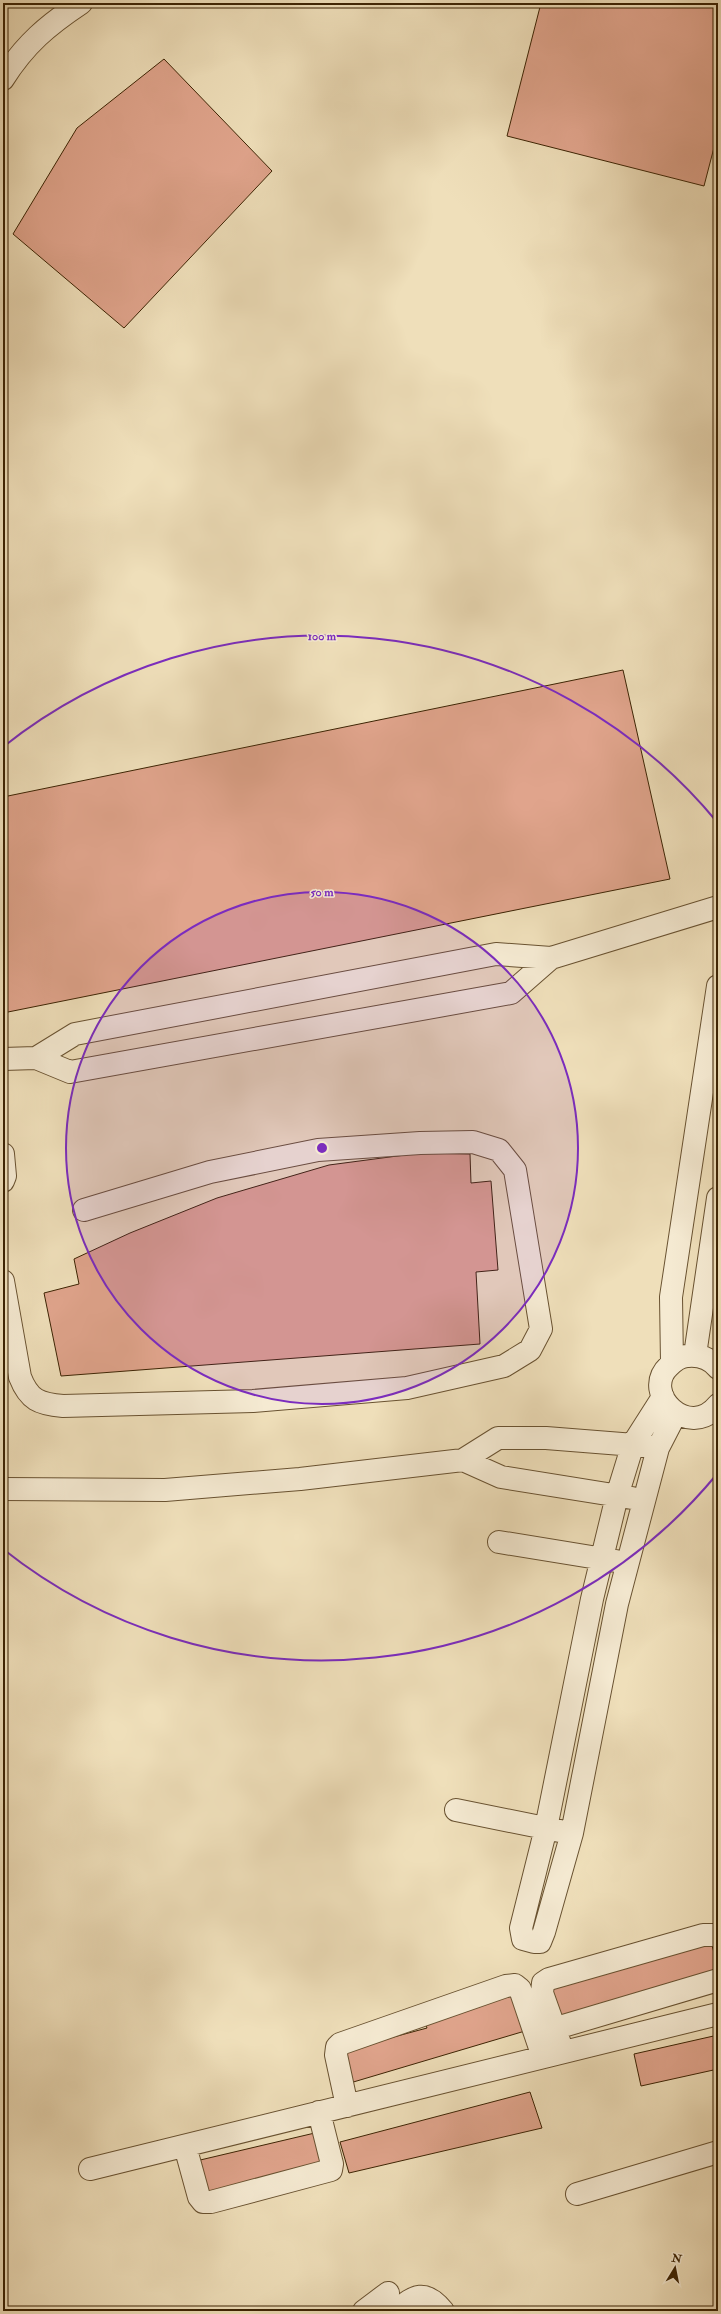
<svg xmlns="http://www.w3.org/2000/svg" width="721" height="2314" font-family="'IM FELL Double Pica',serif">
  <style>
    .building { fill: #e0a48c; stroke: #3c2303 }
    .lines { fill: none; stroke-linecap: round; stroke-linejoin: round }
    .minor-casing { stroke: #695231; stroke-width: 24 }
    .minor { stroke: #f5ead2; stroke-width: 22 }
    .ring { fill: none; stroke: #7b2cbf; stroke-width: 2 }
    .centre { fill: #7b2cbf; stroke: #f5ead2; stroke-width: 2 }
    .ring-label { font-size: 12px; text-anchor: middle; font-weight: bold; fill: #7b2cbf; stroke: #f5ead2; stroke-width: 3; stroke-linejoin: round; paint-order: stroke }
  </style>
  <rect width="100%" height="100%" fill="#efdfba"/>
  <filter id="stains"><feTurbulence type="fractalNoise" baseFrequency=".005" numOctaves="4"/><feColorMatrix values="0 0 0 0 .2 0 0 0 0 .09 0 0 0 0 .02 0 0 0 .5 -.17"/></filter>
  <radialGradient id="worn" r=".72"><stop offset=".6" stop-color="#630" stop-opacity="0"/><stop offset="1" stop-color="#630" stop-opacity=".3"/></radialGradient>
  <path class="building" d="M 541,3 L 718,3 L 718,132 L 704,186 L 507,136 Z
    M 164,59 L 272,171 L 124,328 L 13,234 L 77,128 Z
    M 623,670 L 670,879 L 3,1013 L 3,797 Z
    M 420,1153 L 470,1154 L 471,1183 L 491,1181 L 498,1270 L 476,1272 L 480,1344 L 61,1376 L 44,1293 L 79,1284 L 74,1259 L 130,1233 L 217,1198 L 329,1165 Z
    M 710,1939 L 718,1966 L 718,1975 L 560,2017 L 551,1985 Z
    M 515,1990 L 525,2031 L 350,2083 L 340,2049 L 375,2042 L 427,2028 L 425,2023 L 482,2006 L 480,2000 Z
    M 718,2035 L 718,2069 L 641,2086 L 634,2054 Z
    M 530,2092 L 542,2128 L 349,2173 L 340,2142 Z
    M 319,2132 L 327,2168 L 205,2197 L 196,2161 Z"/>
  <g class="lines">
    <defs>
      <path id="minor" d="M 3,79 C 25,44 48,25 81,3
        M 36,1058 L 75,1034 L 496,954 L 551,958 L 718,907
        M 3,1059 L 36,1058 L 70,1072 L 511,993 L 551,958
        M 3,1154 L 5,1176 L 3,1181
        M 3,1281 L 20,1377 C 29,1400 39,1404 63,1406 L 253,1401 L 407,1388 L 504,1366 L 530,1350 L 541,1329 L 515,1170 L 499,1150 L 473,1142 L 420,1143 L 318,1150 L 210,1172 L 84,1210
        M 695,1355 L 718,1198
        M 672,1363 L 671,1297 L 718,986
        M 718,1368 C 710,1358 700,1355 688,1356 C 680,1356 675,1360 669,1366 C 640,1393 689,1441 718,1405
        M 663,1397 L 633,1444 L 617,1496 L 592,1599 L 546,1828 L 521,1928 L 523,1939 L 534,1942 L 540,1942 L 544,1932 L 572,1833 L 617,1604 L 658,1448 L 676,1413
        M 463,1460 L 501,1477 L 632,1498
        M 3,1489 L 165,1490 L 300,1479 L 463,1460 L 498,1438 L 546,1438 L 647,1446
        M 499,1542 L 616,1561
        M 456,1810 L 560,1831
        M 553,2029 L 718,1980
        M 563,2052 L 542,1993 L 543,1983 L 549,1979 L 703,1935 L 718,1935
        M 347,2106 L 336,2055 L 337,2047 L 340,2044 L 506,1986 L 515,1985 L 520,1989 L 543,2057
        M 185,2146 L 199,2197 L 203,2202 L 211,2202 L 331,2170 L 332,2164 L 319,2112
        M 90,2169 L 718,2014
        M 577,2194 L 718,2152
        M 364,2311 L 388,2293
        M 396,2311 C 415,2295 425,2289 443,2311"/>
    </defs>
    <use href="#minor" class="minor-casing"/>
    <use href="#minor" class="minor"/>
  </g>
  <circle cx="322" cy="1148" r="256" fill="#7b2cbf" fill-opacity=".12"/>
  <g class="ring">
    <circle cx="322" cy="1148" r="256"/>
    <path d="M717 1474A512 512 0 0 1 3 1549M3 747A512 512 0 0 1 717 822"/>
  </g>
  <circle cx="322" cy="1148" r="6" class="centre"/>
  <g class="ring-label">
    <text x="322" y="640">100 m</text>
    <text x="322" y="896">50 m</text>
  </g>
  <rect width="721" height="2314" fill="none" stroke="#efdfba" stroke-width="16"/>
  <rect x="4" y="4" width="713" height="2306" fill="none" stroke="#3c2303" stroke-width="2"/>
  <rect x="8" y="8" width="705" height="2298" fill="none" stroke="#3c2303"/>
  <g transform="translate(675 2268) rotate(10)" stroke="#f5ead2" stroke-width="3" paint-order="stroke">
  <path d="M0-3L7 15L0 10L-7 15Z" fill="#3c2303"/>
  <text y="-6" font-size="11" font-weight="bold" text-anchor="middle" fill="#3c2303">N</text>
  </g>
  <rect width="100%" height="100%" filter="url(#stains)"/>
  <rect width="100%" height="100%" fill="url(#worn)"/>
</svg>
